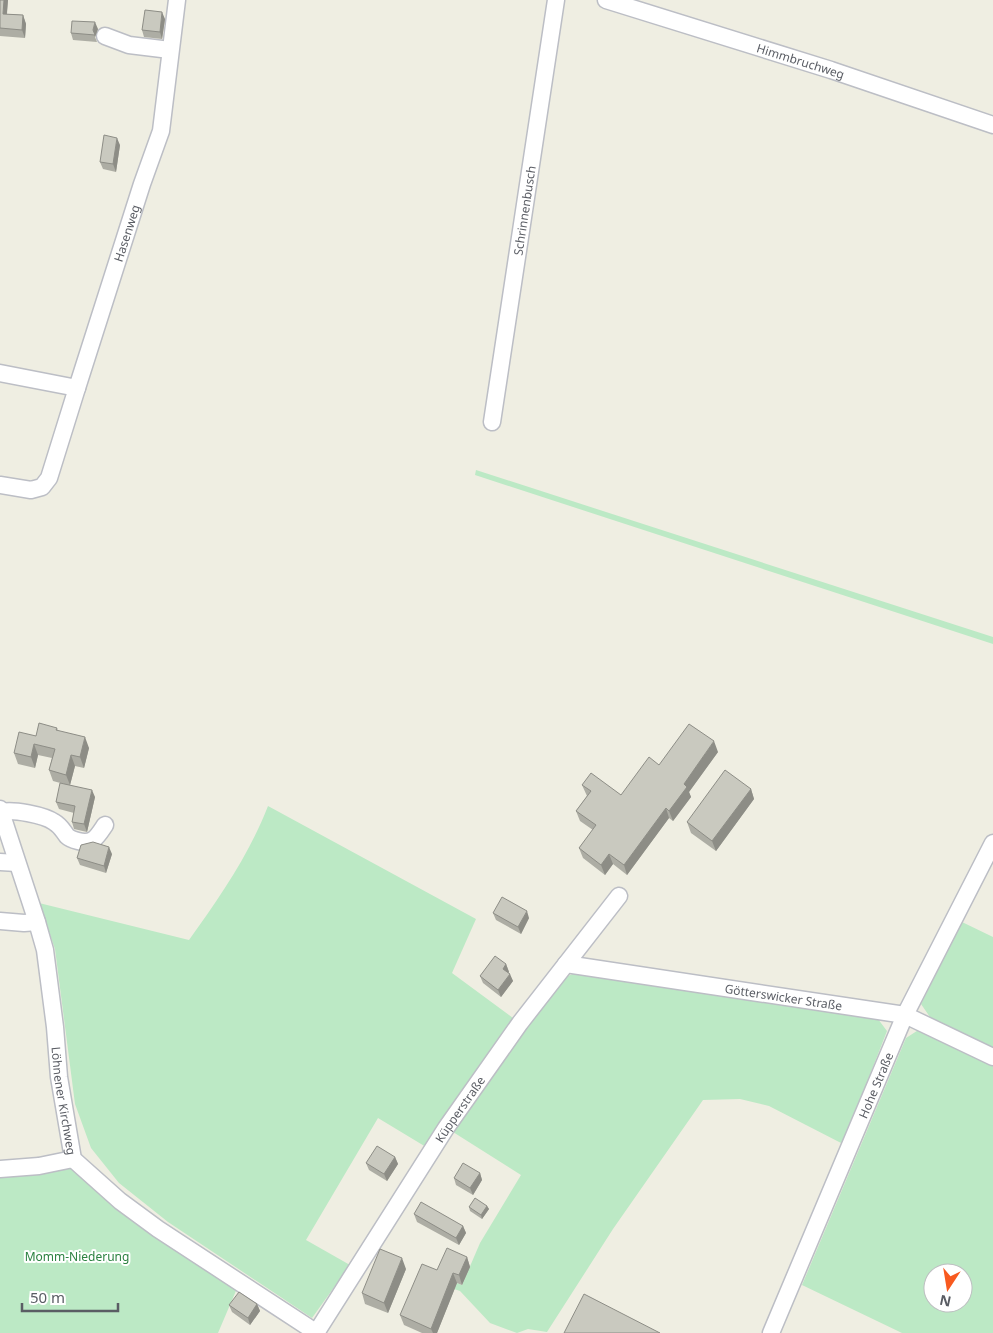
<svg xmlns="http://www.w3.org/2000/svg" width="993" height="1333" font-family="'Noto Sans',sans-serif">
  <style>
    .green { fill: #bce9c5; fill-rule: evenodd }
    .lines { fill: none; stroke-linecap: round; stroke-linejoin: round }
    .minor-casing { stroke: #bcbec5; stroke-width: 19 }
    .minor { stroke: #fff; stroke-width: 16 }
    .wall { fill: #adada4 }
    .shaded-wall { fill: #8d8d86 }
    .building { fill: #c9c9bf; stroke: #8d8d86 }
    .labels { text-anchor: middle; dominant-baseline: central; stroke-width: 4; stroke-linejoin: round; paint-order: stroke }
    .street-label { font-size: 12px; fill: #5a5d64; stroke: #fff }
    .park-label { font-size: 12px; fill: #2c8241; stroke: #fff }
  </style>
  <rect width="100%" height="100%" fill="#efeee2"/>
  <path class="green" d="M 476,470 L 993,637 L 993,644 L 475,475 Z
    M 268,806 L 476,919 L 452,973 L 517,1021 L 426,1147 L 378,1118 L 306,1240 L 350,1265 L 312,1318 L 168,1222 L 119,1183 L 91,1148 L 75,1104 L 55,949 L 39,903 L 189,940 C 219,898 249,855 268,806 Z
    M 962,922 L 993,937 L 993,1049 L 932,1020 L 921,1004 Z
    M 575,973 L 878,1019 L 887,1031 L 843,1144 L 769,1106 L 740,1099 L 703,1100 L 613,1229 L 547,1332 L 528,1329 L 517,1333 L 490,1323 L 460,1291 L 454,1289 L 457,1283 L 462,1285 L 480,1243 L 521,1175 L 453,1132 L 563,978 Z
    M 920,1029 L 993,1064 L 993,1333 L 902,1333 L 802,1285 L 906,1038 ZM 933,1273 L 963,1273 L 963,1303 L 933,1303 Z
    M 55,1161 L 85,1174 L 241,1279 L 218,1333 L 0,1333 L 0,1165 Z"/>
  <g class="lines">
    <defs>
      <g id="minor">
        <path id="s1" d="M 606,0 L 831,70 L 993,125"/>
        <path d="M 105,36 L 129,45 L 170,50"/>
        <path id="s2" d="M 0,373 L 77,388 L 142,184 L 161,131 L 177,0"/>
        <path id="s3" d="M 492,422 L 556,0"/>
        <path d="M 0,485 L 31,490 L 42,487 L 49,478 L 77,388"/>
        <path id="s4" d="M 0,809 L 37,922 L 45,950 L 55,1027 L 59,1077 L 73,1159 L 120,1201 L 158,1229 L 317,1333"/>
        <path d="M 1,812 C 13,809 44,815 54,822 C 61,826 63,831 67,836 C 70,839 74,840 78,841 C 93,845 97,837 105,825"/>
        <path d="M 0,862 L 17,863"/>
        <path d="M 0,921 L 24,923 L 37,922"/>
        <path id="s5" d="M 566,964 L 905,1015 L 993,1057"/>
        <path d="M 0,1169 L 39,1166 L 73,1159"/>
        <path id="s6" d="M 316,1333 L 446,1128 L 520,1023 L 619,896"/>
        <path id="s7" d="M 771,1333 L 905,1015 L 993,843"/>
      </g>
    </defs>
    <use href="#minor" class="minor-casing"/>
    <use href="#minor" class="minor"/>
  </g>
  <path class="wall" d="M 0,0 L 8,0 L 7,14 L 23,15 L 26,24 L 25,38 L 0,36 Z
    M 165,19 L 162,39 L 144,37 L 142,30 Z
    M 98,29 L 95,37 L 97,42 L 73,40 L 71,33 Z
    M 120,145 L 116,172 L 103,169 L 100,162 Z
    M 57,728 L 58,731 L 89,748 L 84,768 L 75,766 L 70,785 L 95,797 L 87,832 L 74,829 L 72,822 L 74,813 L 59,809 L 56,802 L 64,784 L 53,781 L 49,770 L 52,758 L 38,755 L 35,768 L 18,764 L 14,753 L 36,736 Z
    M 718,752 L 689,792 L 691,797 L 673,821 L 669,818 L 627,875 L 613,864 L 605,875 L 583,858 L 579,848 L 593,830 L 580,821 L 576,811 L 587,796 L 582,785 L 621,795 L 659,765 Z
    M 751,789 L 754,799 L 716,851 L 691,833 L 687,822 Z
    M 112,854 L 106,873 L 80,865 L 77,858 Z
    M 493,913 L 529,918 L 521,934 L 496,920 Z
    M 506,964 L 509,972 L 508,972 L 513,981 L 501,997 L 483,983 L 480,976 Z
    M 395,1157 L 398,1164 L 387,1181 L 369,1170 L 366,1163 Z
    M 480,1173 L 482,1180 L 473,1195 L 456,1185 L 454,1178 Z
    M 487,1206 L 489,1209 L 482,1219 L 470,1211 L 469,1207 Z
    M 414,1214 L 463,1226 L 466,1233 L 459,1245 L 417,1222 Z
    M 467,1257 L 470,1267 L 462,1285 L 457,1283 L 437,1333 L 422,1333 L 404,1325 L 400,1315 Z
    M 406,1269 L 388,1313 L 365,1304 L 362,1293 Z
    M 257,1304 L 260,1311 L 250,1325 L 232,1312 L 229,1305 Z"/>
  <path class="shaded-wall" d="M 4,0 L 8,0 L 6,22 L 3,14 Z
    M 162,12 L 165,19 L 162,39 L 160,32 Z
    M 23,15 L 26,24 L 25,38 L 22,30 Z
    M 95,22 L 98,29 L 95,37 L 93,30 Z
    M 117,138 L 120,145 L 116,172 L 113,164 Z
    M 85,737 L 89,748 L 84,768 L 80,757 Z
    M 714,741 L 718,752 L 689,792 L 691,797 L 673,821 L 669,811 L 684,784 Z
    M 34,744 L 38,755 L 35,768 L 31,757 Z
    M 71,755 L 75,766 L 70,785 L 66,775 Z
    M 751,789 L 754,799 L 716,851 L 712,841 Z
    M 92,790 L 95,797 L 87,832 L 84,824 Z
    M 666,808 L 669,818 L 627,875 L 624,865 Z
    M 109,847 L 112,854 L 106,873 L 104,866 Z
    M 609,854 L 613,864 L 605,875 L 601,865 Z
    M 527,911 L 529,918 L 521,934 L 518,927 Z
    M 506,964 L 509,972 L 506,976 L 503,969 Z
    M 510,974 L 513,981 L 501,997 L 498,990 Z
    M 395,1157 L 398,1164 L 387,1181 L 384,1174 Z
    M 480,1173 L 482,1180 L 473,1195 L 470,1188 Z
    M 487,1206 L 489,1209 L 482,1219 L 481,1215 Z
    M 463,1226 L 466,1233 L 459,1245 L 456,1238 Z
    M 467,1257 L 470,1267 L 462,1285 L 459,1275 Z
    M 402,1258 L 406,1269 L 388,1313 L 384,1303 Z
    M 453,1273 L 457,1283 L 437,1333 L 433,1333 L 431,1329 Z
    M 257,1304 L 260,1311 L 250,1325 L 248,1318 Z"/>
  <path class="building" d="M 0,0 L 4,0 L 3,14 L 23,15 L 22,30 L 0,28 Z
    M 145,10 L 162,12 L 160,32 L 142,30 Z
    M 72,21 L 95,22 L 93,30 L 95,35 L 71,33 Z
    M 104,135 L 117,138 L 113,164 L 100,162 Z
    M 39,723 L 57,728 L 56,730 L 85,737 L 80,757 L 71,755 L 66,775 L 49,770 L 55,749 L 34,744 L 31,757 L 14,753 L 19,732 L 36,736 Z
    M 689,724 L 714,741 L 684,784 L 687,787 L 669,811 L 666,808 L 624,865 L 609,854 L 601,865 L 579,848 L 596,825 L 576,811 L 591,791 L 582,785 L 591,773 L 621,795 L 649,757 L 659,765 Z
    M 725,770 L 751,789 L 712,841 L 687,822 Z
    M 60,783 L 92,790 L 84,824 L 72,822 L 75,806 L 56,802 Z
    M 93,842 L 109,847 L 104,866 L 77,858 L 81,845 Z
    M 502,897 L 527,911 L 518,927 L 493,913 Z
    M 495,956 L 506,964 L 503,969 L 510,974 L 498,990 L 480,976 Z
    M 377,1146 L 395,1157 L 384,1174 L 366,1163 Z
    M 463,1163 L 480,1173 L 470,1188 L 454,1178 Z
    M 475,1198 L 487,1206 L 481,1215 L 469,1207 Z
    M 421,1202 L 463,1226 L 456,1238 L 414,1214 Z
    M 447,1248 L 467,1257 L 459,1275 L 453,1273 L 431,1329 L 400,1315 L 422,1264 L 437,1270 Z
    M 380,1249 L 402,1258 L 384,1303 L 362,1293 Z
    M 239,1292 L 257,1304 L 248,1318 L 229,1305 Z
    M 584,1294 L 660,1333 L 564,1333 Z"/>
  <g class="labels">
    <g class="street-label">
      <text stroke="none"><textPath href="#s1" startOffset="204">Himmbruchweg</textPath></text>
      <text stroke="none"><textPath href="#s3" startOffset="214">Schrinnenbusch</textPath></text>
      <text stroke="none"><textPath href="#s2" startOffset="241">Hasenweg</textPath></text>
      <text stroke="none"><textPath href="#s5" startOffset="220">Götterswicker Straße</textPath></text>
      <text stroke="none"><textPath href="#s7" startOffset="269">Hohe Straße</textPath></text>
      <text stroke="none"><textPath href="#s4" startOffset="300">Löhnener Kirchweg</textPath></text>
      <text stroke="none"><textPath href="#s6" startOffset="266">Küpperstraße</textPath></text>
    </g>
    <g class="park-label">
      <text x="77" y="1256">Momm-Niederung</text>
    </g>
  </g>
  <g transform="translate(948 1288) rotate(192)"><circle r="24" fill="#ffffff" stroke="#bdbec1"/>
  <path d="M0-4L9 19L0 12L-9 19Z" fill="#f85a1f"/>
  <text y="-8" font-size="14" font-weight="bold" text-anchor="middle" fill="#5a5d64">N</text>
  </g>
  <path d="M22 1303v8h96v-8" fill="none" stroke="#5a5d64" stroke-width="2.5"/>
  <text x="30" y="1303" font-size="15" fill="#5a5d64" stroke="#ffffff" stroke-width="4" paint-order="stroke">50 m</text>
</svg>
